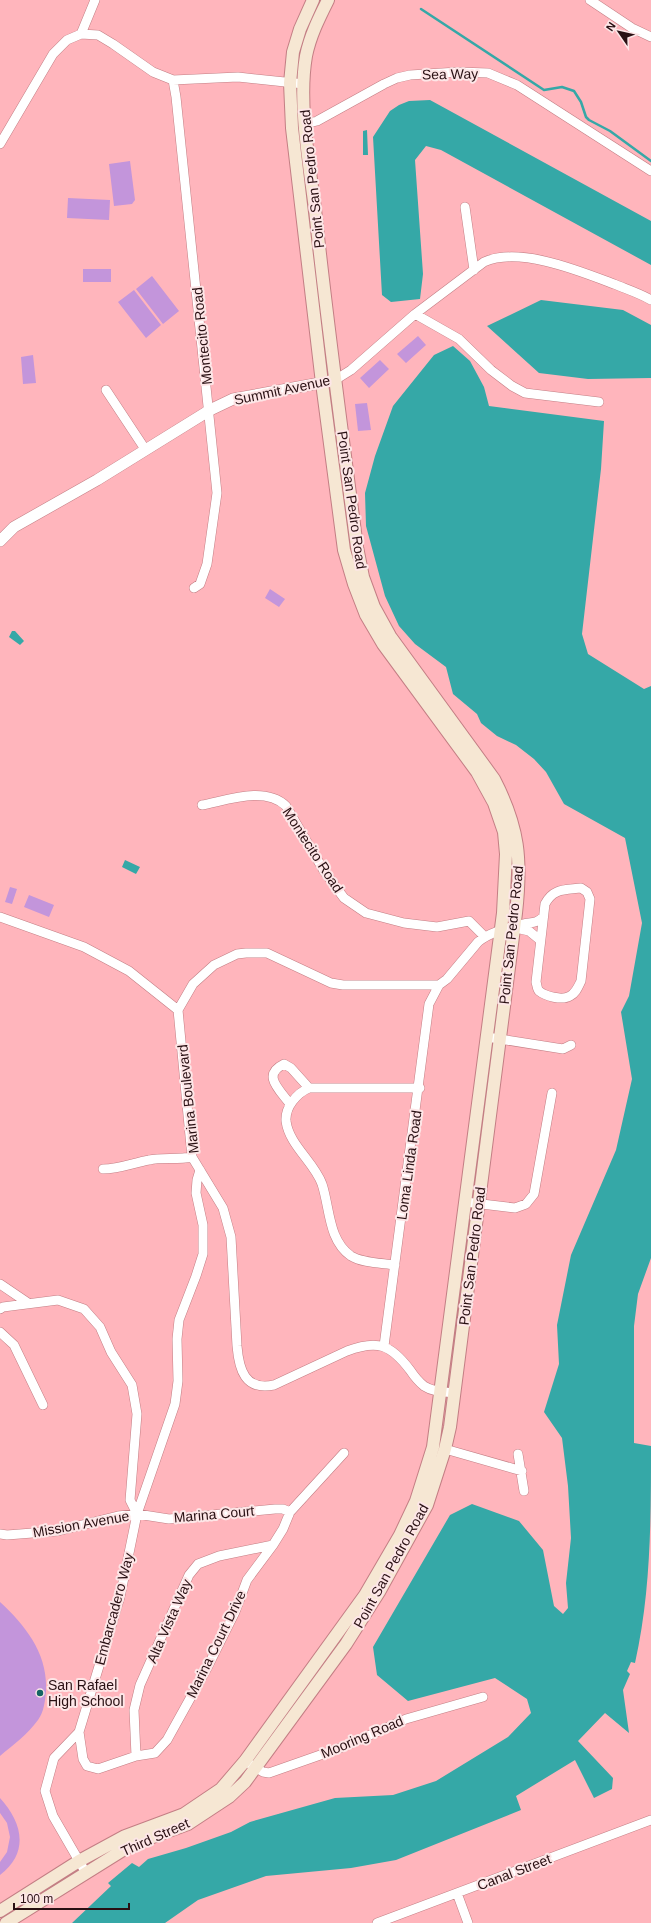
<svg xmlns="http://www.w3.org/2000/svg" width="651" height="1923" font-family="Helvetica,sans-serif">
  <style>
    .green { fill: #c395db }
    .water { fill: #35a8a7 }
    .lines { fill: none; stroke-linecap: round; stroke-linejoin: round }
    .stream { stroke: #35a8a7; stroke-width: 2.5 }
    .minor-casing { stroke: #c37e84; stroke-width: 10 }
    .tertiary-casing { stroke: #c37e84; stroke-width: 12 }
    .secondary-casing { stroke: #c37e84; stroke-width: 14 }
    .minor { stroke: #fff; stroke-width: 9 }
    .tertiary { stroke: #fff; stroke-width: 11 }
    .secondary { stroke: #f6e7d3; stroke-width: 12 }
    .poi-dot { fill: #156463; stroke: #fde6e7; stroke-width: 1.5 }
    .labels { text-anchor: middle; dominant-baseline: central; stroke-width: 4; stroke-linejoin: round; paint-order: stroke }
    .street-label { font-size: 14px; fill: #291013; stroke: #fde6e7 }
    .poi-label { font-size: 14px; fill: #291013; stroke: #fde6e7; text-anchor: start }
  </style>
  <rect width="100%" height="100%" fill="#ffb5bc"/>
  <path class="green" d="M 130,161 L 135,200 L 132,204 L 114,206 L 109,164 Z
    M 68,198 L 110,200 L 109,220 L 67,218 Z
    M 83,269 L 111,269 L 111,282 L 83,282 Z
    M 152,276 L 179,311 L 163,324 L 136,289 Z
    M 134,290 L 161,325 L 146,338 L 118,302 Z
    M 418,336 L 426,345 L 406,363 L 397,354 Z
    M 33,355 L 36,383 L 23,384 L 21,357 Z
    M 380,360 L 389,369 L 369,388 L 360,378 Z
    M 367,403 L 371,430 L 358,431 L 355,404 Z
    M 270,589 L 285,599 L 279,607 L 265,598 Z
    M 10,887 L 17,889 L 12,904 L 5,902 Z
    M 29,895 L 54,905 L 49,917 L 24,907 Z
    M 0,1602 C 26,1626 48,1654 46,1691 C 45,1701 44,1712 38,1720 C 28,1734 13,1745 0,1756 Z
    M 0,1798 C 22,1822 30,1852 0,1875 L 0,1862 L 7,1852 L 10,1837 L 7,1823 L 0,1813 Z"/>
  <path class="water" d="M 430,100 L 651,221 L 651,265 L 441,150 L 426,146 L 415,160 L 423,274 L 420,299 L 391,302 L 382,295 L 373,137 L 390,111 L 399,105 L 409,101 Z
    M 367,130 L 368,155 L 363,155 L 363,131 Z
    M 541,300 L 623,310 L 651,325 L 651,378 L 588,379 L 539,373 L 487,326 Z
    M 453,346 L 470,361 L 484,387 L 489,406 L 604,421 L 601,469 L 582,634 L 588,654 L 644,689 L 651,686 L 651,1258 L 638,1294 L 634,1326 L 634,1443 L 651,1446 C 651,1519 651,1592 635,1663 L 631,1662 L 627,1671 L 630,1674 L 623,1690 L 629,1733 L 605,1713 L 578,1741 L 613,1778 L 612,1789 L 594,1798 L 575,1760 L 516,1796 L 521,1810 L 396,1860 L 351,1868 L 266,1876 L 198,1900 L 165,1923 L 72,1923 L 111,1886 L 108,1883 L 132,1863 L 139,1867 L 148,1859 L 186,1848 L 231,1832 L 250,1822 L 335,1798 L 393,1795 L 436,1781 L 508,1737 L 531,1713 L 527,1699 L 495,1678 L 408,1701 L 377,1675 L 373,1647 L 450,1515 L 472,1504 L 519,1521 L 543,1550 L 554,1606 L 563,1614 L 568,1608 L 566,1583 L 571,1538 L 568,1486 L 562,1438 L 544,1412 L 559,1364 L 557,1325 L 571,1255 L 616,1150 L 632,1079 L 621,1012 L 629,996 L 642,923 L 625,838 L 564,804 L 546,772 L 534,759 L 516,745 L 497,736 L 481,723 L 477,714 L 453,694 L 446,667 L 415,644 L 399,626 L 385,596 L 366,526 L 365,493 L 375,456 L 393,406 L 434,355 Z
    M 12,631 L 15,631 L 24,641 L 20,645 L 9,637 Z
    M 125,860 L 140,867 L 136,874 L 122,867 Z"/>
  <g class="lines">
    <path class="stream" d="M 421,9 L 544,90 L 562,87 L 574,91 L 581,102 L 586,117 L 589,120 L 610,131 L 651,161"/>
    <defs>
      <path id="minor" d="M 590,0 L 632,28 L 651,37
        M 81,34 L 95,0
        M 173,80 L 176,97 L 217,493 L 207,564 L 200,584 L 194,588
        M 305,124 L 317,121 L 384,84 L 397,78 L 410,75 L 458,72 L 488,73 L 517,85 L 651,171
        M 0,144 L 53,54 L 67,40 L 81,34 L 98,35 L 113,44 L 153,72 L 173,80 L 238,77 L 304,84
        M 465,207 L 474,270
        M 415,314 L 459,339 L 491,370 L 512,386 L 525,393 L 599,402
        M 335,380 L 351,370 L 415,314 L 484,262 C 519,246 580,271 614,284 C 626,289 639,293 651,300
        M 106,390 L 145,449
        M 202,805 C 228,800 265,786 286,806 L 324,871 L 344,898 L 366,913 L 404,923 L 437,927 L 469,921 L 485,937
        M 581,888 L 587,892 L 590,899 L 581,981 C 578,987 576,993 570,996 C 562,1001 545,996 539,991 C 537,989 537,985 536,982 L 545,904 C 553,888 565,890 581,888 Z
        M 0,917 L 84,947 L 129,971 L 178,1010
        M 516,928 L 529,931 L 540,940
        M 487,1037 L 563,1049 L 571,1045
        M 290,1104 C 280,1090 261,1075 284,1064 L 291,1068 L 309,1088
        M 103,1169 C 119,1169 133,1163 149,1160 C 162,1157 177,1160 192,1157
        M 465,1202 L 515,1208 L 526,1204 L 534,1194 L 552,1093
        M 395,1265 C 382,1263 362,1263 351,1256 C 328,1240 330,1208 322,1184 C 314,1162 289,1145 286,1121 C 285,1107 297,1093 309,1088 L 420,1088
        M 0,1284 L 28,1303
        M 0,1309 L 3,1307 L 58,1300 L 84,1309 L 100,1327 L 111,1352 L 132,1385 L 137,1414 L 130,1500 L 137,1514
        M 0,1332 L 14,1345 L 43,1405
        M 384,1346 L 429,1004 L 439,985
        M 454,1393 C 444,1392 433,1392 424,1386 C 419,1382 414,1376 410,1370 C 391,1345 378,1339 347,1351 L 274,1385 C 245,1391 239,1370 237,1346 L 231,1237 L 223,1208 L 192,1157 L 178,1010 L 193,984 L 214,965 L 237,954 L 246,953 L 267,953 L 331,983 L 343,985 L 439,985 L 447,979 L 478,942 C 490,932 508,928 523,924 C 531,922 536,924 543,917
        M 445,1449 L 522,1471
        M 518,1454 L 524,1491
        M 0,1534 L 7,1535 L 58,1531 L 118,1516 L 137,1514 L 169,1519 L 275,1509 L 283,1509 L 290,1512
        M 79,1732 L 83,1759 L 87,1766 L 98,1769 L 136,1756 L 155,1753 L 167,1740 L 207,1668 L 235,1612 L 247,1580 L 273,1545 L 283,1529 L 290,1512 L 344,1453
        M 136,1756 L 134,1710 L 140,1685 L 189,1575 L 198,1564 L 219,1556 L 273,1545
        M 245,1761 L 263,1772 L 269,1773 L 343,1747 L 406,1719 L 483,1697
        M 86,1873 L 53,1816 L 45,1791 L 54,1758 L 79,1732 L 120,1597 L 137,1514 L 175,1404 L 178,1381 L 177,1339 L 179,1320 L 196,1276 L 203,1254 L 203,1225 L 196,1193 L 197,1180 L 200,1170
        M 457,1893 L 468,1923
        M 377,1923 L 651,1820"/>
      <path id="tertiary" d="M 0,541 L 14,527 L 97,480 L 210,410 L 233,399 L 331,381"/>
      <path id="secondary" d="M 0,1911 L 79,1861 L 125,1836 L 184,1814 L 221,1789 L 245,1761 L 365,1595 L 400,1535 L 416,1501 L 433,1447 L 503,913 L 506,854 L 504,832 L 494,803 L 477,772 L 383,644 L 366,615 L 354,584 L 344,550 L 322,383 L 292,128 L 290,83 L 293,52 L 300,29 L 313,0
        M 6,1923 L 131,1845 L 188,1824 L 229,1797 L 245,1782 L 346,1644 L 379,1592 L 427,1505 L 445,1449 L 450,1427 L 516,913 C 522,860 519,827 494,779 L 390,636 L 374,607 L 363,577 L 357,547 C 342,434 327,322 315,209 C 309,162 298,102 306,56 C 310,36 319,18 328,0"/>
    </defs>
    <use href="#minor" class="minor-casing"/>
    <use href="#tertiary" class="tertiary-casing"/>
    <use href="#secondary" class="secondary-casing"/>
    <use href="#minor" class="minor"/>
    <use href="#tertiary" class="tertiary"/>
    <use href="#secondary" class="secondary"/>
  </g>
  <circle class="poi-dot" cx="40" cy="1693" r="4"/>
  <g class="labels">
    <g class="street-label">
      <text transform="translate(450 74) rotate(-1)">Sea Way</text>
      <text transform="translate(312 179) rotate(-96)">Point San Pedro Road</text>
      <text transform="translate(202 336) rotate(-96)">Montecito Road</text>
      <text transform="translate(282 390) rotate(-12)">Summit Avenue</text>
      <text transform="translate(352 500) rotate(82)">Point San Pedro Road</text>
      <text transform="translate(313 850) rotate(57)">Montecito Road</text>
      <text transform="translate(511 935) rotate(-84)">Point San Pedro Road</text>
      <text transform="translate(188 1099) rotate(-96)">Marina Boulevard</text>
      <text transform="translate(409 1165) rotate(-82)">Loma Linda Road</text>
      <text transform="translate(472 1256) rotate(-83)">Point San Pedro Road</text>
      <text transform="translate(214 1514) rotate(-5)">Marina Court</text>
      <text transform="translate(81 1524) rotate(-10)">Mission Avenue</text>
      <text transform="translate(391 1566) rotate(-61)">Point San Pedro Road</text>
      <text transform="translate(114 1609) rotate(-75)">Embarcadero Way</text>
      <text transform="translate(169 1621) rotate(-66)">Alta Vista Way</text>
      <text transform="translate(216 1644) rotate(-64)">Marina Court Drive</text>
      <text transform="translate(362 1737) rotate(-23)">Mooring Road</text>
      <text transform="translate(155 1837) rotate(-24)">Third Street</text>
      <text transform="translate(514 1872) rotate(-21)">Canal Street</text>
    </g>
    <g class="poi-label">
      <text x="48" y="1685">San Rafael<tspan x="48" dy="16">High School</tspan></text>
    </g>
  </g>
  <g transform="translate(619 32) rotate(304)" stroke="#fde6e7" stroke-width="3" paint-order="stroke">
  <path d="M0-3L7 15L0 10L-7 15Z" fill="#291013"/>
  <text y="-6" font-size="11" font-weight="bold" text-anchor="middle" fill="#291013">N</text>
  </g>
  <path d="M14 1903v6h115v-6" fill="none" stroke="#291013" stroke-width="2"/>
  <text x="20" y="1903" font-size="12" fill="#291013" stroke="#fde6e7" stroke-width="3" paint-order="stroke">100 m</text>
</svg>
